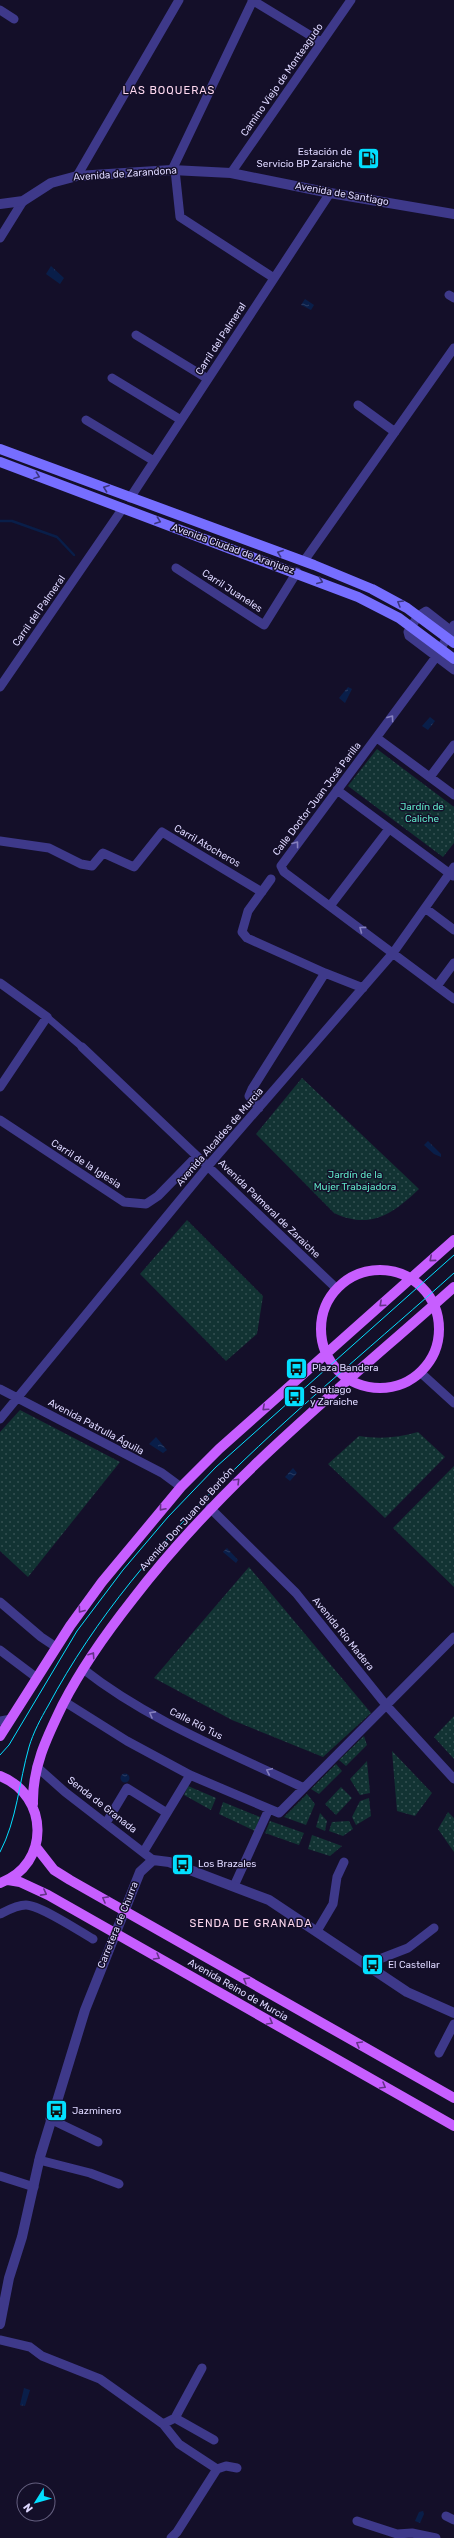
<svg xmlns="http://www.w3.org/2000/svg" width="454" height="2538" font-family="Rubik,sans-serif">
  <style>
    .green { fill: url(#green-dots) }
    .water { fill: url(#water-ripples) }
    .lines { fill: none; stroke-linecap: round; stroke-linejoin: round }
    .stream { stroke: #091e49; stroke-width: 2.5 }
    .pedestrian { stroke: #3e398a; stroke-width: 7 }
    .minor { stroke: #3e398a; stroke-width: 9 }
    .tertiary { stroke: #3e398a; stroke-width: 10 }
    .secondary { stroke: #766eff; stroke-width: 10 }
    .primary { stroke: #c75eff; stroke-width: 10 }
    .tram { stroke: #03dfff; stroke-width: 1 }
    .oneway { stroke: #3b357f }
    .oneway2 { stroke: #8680bf }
    .oneway3 { stroke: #653389 }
    .labels { text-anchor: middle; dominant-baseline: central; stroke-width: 3; stroke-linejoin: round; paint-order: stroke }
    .street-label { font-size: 10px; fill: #ddd7ff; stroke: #140f29 }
    .poi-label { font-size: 10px; fill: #ddd7ff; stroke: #140f29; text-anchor: start }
    .park-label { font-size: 10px; fill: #5ee4c6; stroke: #140f29 }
    .neighbourhood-label { font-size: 11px; letter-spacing: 1px; fill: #ffd9f0; stroke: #140f29 }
  </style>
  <defs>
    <pattern id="green-dots" width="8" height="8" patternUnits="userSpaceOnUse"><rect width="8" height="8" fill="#123333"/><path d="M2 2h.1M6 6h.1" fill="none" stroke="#345052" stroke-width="1.8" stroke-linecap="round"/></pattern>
    <pattern id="water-ripples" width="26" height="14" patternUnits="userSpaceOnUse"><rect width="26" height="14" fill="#091e49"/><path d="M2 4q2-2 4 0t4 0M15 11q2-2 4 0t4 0" fill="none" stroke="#2c3e64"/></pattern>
  </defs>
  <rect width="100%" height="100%" fill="#140f29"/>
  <path class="green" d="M 377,749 L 454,807 L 454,843 L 443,857 L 348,786 Z
    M 302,1078 L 419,1189 C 393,1214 370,1230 334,1213 L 256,1134 Z
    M 187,1220 L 263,1296 L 257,1334 L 226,1361 L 140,1274 Z
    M 20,1410 L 120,1462 L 28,1577 L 0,1551 L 0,1432 Z
    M 418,1432 L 445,1457 L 385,1518 L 328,1464 L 359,1436 C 380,1439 397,1438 418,1432 Z
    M 454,1466 L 454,1587 L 393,1528 Z
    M 249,1567 L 371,1713 L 323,1757 L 232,1720 L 154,1678 Z
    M 454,1716 L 454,1759 L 434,1737 Z
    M 364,1736 L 367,1745 L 346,1766 L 339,1760 Z
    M 392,1751 L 432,1793 L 415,1816 L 397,1811 Z
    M 367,1761 L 370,1793 L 360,1795 L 350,1779 Z
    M 336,1764 L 342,1771 L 319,1794 L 311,1789 Z
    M 188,1786 L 216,1798 L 211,1810 L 184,1795 Z
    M 341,1787 L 352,1798 L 336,1815 L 325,1804 Z
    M 307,1794 L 315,1804 L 306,1825 L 284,1817 Z
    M 369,1798 L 371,1816 L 356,1825 L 352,1817 L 360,1801 Z
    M 223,1802 L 260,1817 L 255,1831 L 219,1814 Z
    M 448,1812 L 454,1818 L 454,1852 L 438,1829 Z
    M 320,1813 L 327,1821 L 325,1831 L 316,1827 Z
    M 270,1821 L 304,1833 L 299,1845 L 265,1833 Z
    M 349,1821 L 353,1829 L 343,1836 L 329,1831 L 332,1822 Z
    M 312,1835 L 342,1846 L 330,1856 L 308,1849 Z"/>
  <path class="water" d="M 51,266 L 64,278 L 60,284 L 46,274 Z
    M 305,299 L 314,305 L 311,310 L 301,305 Z
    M 348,687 L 352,689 L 345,703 L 339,698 Z
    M 430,717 L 435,721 L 428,730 L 422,726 Z
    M 428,1141 L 441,1154 L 441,1157 L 434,1154 L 424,1145 Z
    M 156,1437 L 167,1450 L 163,1453 L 149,1444 Z
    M 293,1468 L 297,1473 L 290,1481 L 285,1477 Z
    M 227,1548 L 238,1560 L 236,1563 L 223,1552 Z
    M120.5 1778a4.5 4.5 0 1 1 9 0a4.5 4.5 0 1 1-9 0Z
    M 24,2388 L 30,2390 L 25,2406 L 20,2405 Z
    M 423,2511 L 424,2514 L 420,2523 L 415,2521 L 419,2512 Z"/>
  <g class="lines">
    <path class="stream" d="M 0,521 L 12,521 L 57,537 L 74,555"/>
    <path class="pedestrian" d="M 47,1017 L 82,1047"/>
    <path class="minor" d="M 252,0 L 321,42
      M 0,10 L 14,19
      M 172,170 L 253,0
      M 175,170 L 180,217 L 274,278
      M 231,173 L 351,0
      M 77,176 L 179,0
      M 0,238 L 23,201
      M 449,295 L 454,298
      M 136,335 L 208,379
      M 112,378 L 181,420
      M 358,405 L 395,432
      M 86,420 L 154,461
      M 130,498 L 330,193
      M 304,561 L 454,348
      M 176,568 L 264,625 L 297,572
      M 454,625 L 436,657 L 281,866 L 284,872 L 454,999
      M 454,633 L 426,611 L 418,616 L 408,632 L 409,636 L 454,670
      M 0,687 L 123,508
      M 377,738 L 454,795
      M 430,777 L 454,745
      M 337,790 L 453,876
      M 0,841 L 49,848 L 81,864 L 92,866 L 103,853 L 134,867 L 162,832 L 262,892
      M 330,906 L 389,829
      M 425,908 L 454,930
      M 325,973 L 363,988
      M 0,983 L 47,1017 L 0,1087
      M 437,986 L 454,963
      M 82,1047 L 336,1288
      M 259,1108 L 249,1096 L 252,1089 L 325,973 L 247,938 L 242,932 L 248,911 L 271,879
      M 0,1120 L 124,1202 L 146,1204 L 158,1196 L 197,1156
      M 421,1373 L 454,1403
      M 0,1389 L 162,1473 L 181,1487
      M 0,1419 L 208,1166 L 393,953 L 454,867
      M 210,1508 L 296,1593 L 386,1705 L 454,1779
      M 0,1602 L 41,1637 L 56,1647
      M 0,1650 L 37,1678
      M 83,1669 C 149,1721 229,1752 304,1788
      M 65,1702 L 127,1741 L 190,1775 L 279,1813 L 454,1637
      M 0,1721 L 11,1719
      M 37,1767 L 65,1792 L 153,1860
      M 106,1823 L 127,1788 L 167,1813
      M 144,1851 L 190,1775
      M 234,1886 L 269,1809
      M 0,1914 C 8,1910 17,1905 26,1905 C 40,1905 79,1931 93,1939
      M 317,1931 L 333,1904 L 337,1877 L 344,1862
      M 368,1968 L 377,1960 L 408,1948 L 434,1928
      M 439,2053 L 454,2024
      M 50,2119 L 98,2142
      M 39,2160 L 90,2173 L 119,2184
      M 0,2176 L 34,2187
      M 0,2340 L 30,2347 L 42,2356 L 100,2379 L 163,2424 L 179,2444 L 217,2469
      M 175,2418 L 214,2440
      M 163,2424 L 175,2418 L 202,2368
      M 446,2516 L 454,2520
      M 357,2521 L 397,2534 L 412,2533 L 436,2538
      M 171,2538 L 177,2532 L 217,2469 L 226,2466 L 237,2468"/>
    <path class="tertiary" d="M 0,204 L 23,201 L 51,183 L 77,176 L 172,170 L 231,173 L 330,193 L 454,214
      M 0,2324 L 9,2278 L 22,2237 L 40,2157 L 85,2010 L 140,1872 L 153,1860 L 169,1862 L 269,1900 L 407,1992 L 454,2013"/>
    <path class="secondary" d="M 0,449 L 314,565 L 372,589 L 407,608 L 454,643
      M 0,462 L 358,597 L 399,618 L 454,659"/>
    <path class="primary" d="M321 1329a59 59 0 1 1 118 0a59 59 0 1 1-118 0Z
      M 0,1736 L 70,1626 L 102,1582 L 181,1487 L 219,1449 L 454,1240
      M 0,1776 C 49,1795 51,1865 0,1883
      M 33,1804 C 32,1767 47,1737 63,1704 C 82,1667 107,1632 133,1599 C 224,1480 342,1387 454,1287
      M 36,1847 L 54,1870 L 70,1880 L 454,2098
      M 8,1880 L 20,1882 L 48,1895 L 454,2126"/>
    <path class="tram" d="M 0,1755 L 9,1745 L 77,1631 L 123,1570 L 168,1517 L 216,1467 L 454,1255
      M 0,1852 C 17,1820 19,1782 29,1747 C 33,1733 41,1718 48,1706 C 143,1528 307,1405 454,1273"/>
  </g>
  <defs><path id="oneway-chevron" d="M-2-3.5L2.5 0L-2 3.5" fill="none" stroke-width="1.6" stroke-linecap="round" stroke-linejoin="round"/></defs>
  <g class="oneway">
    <use href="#oneway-chevron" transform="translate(37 476) rotate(20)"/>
    <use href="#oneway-chevron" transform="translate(106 488) rotate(-160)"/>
    <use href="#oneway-chevron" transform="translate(158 521) rotate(20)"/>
    <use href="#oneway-chevron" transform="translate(280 553) rotate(-160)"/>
    <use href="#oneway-chevron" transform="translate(320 581) rotate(22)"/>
    <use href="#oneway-chevron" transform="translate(400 603) rotate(-149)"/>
  </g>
  <g class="oneway2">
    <use href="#oneway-chevron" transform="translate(391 718) rotate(-54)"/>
    <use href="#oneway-chevron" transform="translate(296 844) rotate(-53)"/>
    <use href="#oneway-chevron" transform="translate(362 929) rotate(-143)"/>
    <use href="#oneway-chevron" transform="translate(152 1714) rotate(-151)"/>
    <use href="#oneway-chevron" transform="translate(269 1771) rotate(-155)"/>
  </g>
  <g class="oneway3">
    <use href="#oneway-chevron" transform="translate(432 1259) rotate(139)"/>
    <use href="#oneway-chevron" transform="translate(382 1304) rotate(138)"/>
    <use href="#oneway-chevron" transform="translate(265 1408) rotate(138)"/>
    <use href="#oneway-chevron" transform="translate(237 1481) rotate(-45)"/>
    <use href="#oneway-chevron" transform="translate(162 1508) rotate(131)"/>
    <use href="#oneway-chevron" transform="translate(81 1610) rotate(126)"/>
    <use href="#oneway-chevron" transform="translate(92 1655) rotate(-56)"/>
    <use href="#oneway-chevron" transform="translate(44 1893) rotate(28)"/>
    <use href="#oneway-chevron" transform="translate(105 1899) rotate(-151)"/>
    <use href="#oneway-chevron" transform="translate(157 1957) rotate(30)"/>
    <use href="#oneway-chevron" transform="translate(246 1980) rotate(-150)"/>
    <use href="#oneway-chevron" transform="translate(270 2022) rotate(30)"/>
    <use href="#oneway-chevron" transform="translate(359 2044) rotate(-150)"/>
    <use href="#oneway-chevron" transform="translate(383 2086) rotate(30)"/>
  </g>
  <defs>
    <symbol id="fuel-square" viewBox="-11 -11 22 22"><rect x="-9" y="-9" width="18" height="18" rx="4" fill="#03dfff" stroke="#140f29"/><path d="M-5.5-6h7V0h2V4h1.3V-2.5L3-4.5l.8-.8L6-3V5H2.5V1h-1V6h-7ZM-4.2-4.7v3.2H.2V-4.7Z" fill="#111"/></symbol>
    <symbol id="bus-square" viewBox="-11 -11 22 22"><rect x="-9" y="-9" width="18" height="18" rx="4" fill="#03dfff" stroke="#140f29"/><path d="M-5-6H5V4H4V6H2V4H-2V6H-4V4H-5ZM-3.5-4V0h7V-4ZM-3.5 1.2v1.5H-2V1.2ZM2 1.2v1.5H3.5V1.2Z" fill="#111"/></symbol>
  </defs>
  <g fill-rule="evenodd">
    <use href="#fuel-square" x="356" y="146" width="25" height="25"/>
    <use href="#bus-square" x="284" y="1356" width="25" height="25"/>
    <use href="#bus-square" x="282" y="1384" width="25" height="25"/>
    <use href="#bus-square" x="170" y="1852" width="25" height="25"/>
    <use href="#bus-square" x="360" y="1952" width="25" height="25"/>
    <use href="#bus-square" x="44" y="2098" width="25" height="25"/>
  </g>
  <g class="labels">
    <g class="street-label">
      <text transform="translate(282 80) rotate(-55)">Camino Viejo de Monteagudo</text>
      <text transform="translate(125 174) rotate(-4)">Avenida de Zarandona</text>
      <text transform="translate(342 194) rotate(10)">Avenida de Santiago</text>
      <text transform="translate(221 339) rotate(-57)">Carril del Palmeral</text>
      <text transform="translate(233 549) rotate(20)">Avenida Ciudad de Aranjuez</text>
      <text transform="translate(232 591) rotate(33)">Carril Juaneles</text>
      <text transform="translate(39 611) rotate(-55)">Carril del Palmeral</text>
      <text transform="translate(317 799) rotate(-53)">Calle Doctor Juan José Parilla</text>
      <text transform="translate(207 846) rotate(30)">Carril Atocheros</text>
      <text transform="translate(220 1137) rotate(-49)">Avenida Alcaldes de Murcia</text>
      <text transform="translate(86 1164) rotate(33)">Carril de la Iglesia</text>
      <text transform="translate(269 1209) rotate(44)">Avenida Palmeral de Zaraiche</text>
      <text transform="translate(96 1427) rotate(28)">Avenida Patrulla Águila</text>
      <text transform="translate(187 1519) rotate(-48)">Avenida Don Juan de Borbón</text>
      <text transform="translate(343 1634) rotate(51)">Avenida Río Madera</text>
      <text transform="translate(196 1724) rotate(27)">Calle Río Tus</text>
      <text transform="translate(102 1805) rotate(38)">Senda de Granada</text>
      <text transform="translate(118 1925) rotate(-68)">Carretera de Churra</text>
      <text transform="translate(238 1990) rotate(30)">Avenida Reino de Murcia</text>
    </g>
    <g class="poi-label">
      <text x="352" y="152" text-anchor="end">Estación de<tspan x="352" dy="12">Servicio BP Zaraiche</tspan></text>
      <text x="312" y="1368">Plaza Bandera</text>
      <text x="310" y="1390">Santiago<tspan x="310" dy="12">y Zaraiche</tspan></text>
      <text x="198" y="1864">Los Brazales</text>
      <text x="388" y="1965">El Castellar</text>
      <text x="72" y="2111">Jazminero</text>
    </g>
    <g class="park-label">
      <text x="422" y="807">Jardín de<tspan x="422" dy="12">Caliche</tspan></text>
      <text x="355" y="1175">Jardín de la<tspan x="355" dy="12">Mujer Trabajadora</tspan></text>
    </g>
    <g class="neighbourhood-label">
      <text x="169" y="90">LAS BOQUERAS</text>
      <text x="251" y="1923">SENDA DE GRANADA</text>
    </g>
  </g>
  <g transform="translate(36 2502) rotate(233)"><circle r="19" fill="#140f29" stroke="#645f7f"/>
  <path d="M0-3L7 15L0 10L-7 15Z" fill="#03dfff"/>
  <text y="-6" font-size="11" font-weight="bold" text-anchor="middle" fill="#ddd7ff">N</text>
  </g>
</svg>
